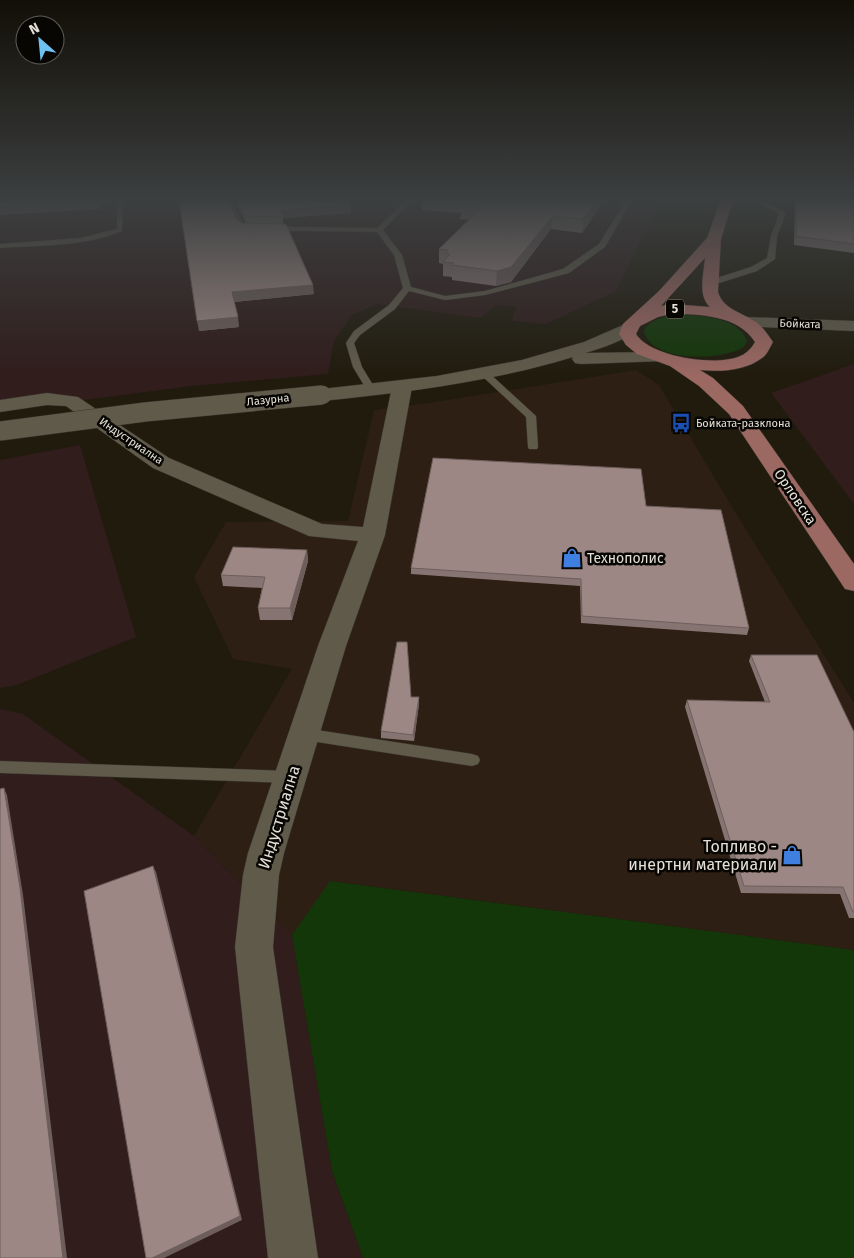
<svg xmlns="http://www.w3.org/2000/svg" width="854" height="1258" font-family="'Fira Sans',sans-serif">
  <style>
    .commercial { fill: #2e1f14 }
    .industrial { fill: #301d1c }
    .green { fill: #14370a }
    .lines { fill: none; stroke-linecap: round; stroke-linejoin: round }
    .service-casing { stroke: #3a362f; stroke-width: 1 }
    .minor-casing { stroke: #3a362f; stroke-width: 1 }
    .tertiary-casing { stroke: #3a362f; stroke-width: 1 }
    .primary-casing { stroke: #3a362f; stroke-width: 1 }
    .service { fill: #605a4a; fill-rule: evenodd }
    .minor { fill: #605a4a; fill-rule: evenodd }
    .tertiary { fill: #605a4a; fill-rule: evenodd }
    .primary { fill: #9b6862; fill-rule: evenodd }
    .tertiary-bridge-casing { stroke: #3a362f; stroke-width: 20; stroke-linecap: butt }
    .tertiary-bridge { stroke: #605a4a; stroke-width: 19 }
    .wall { fill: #867472 }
    .shaded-wall { fill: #6d5e5c }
    .building { fill: #9c8784; stroke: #6d5e5c }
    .labels { text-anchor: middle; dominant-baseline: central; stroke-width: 5; stroke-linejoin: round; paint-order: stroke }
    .far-street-label { font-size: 11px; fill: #e4e0d7; stroke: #080603 }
    .far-poi-label { font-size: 11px; fill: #e4e0d7; stroke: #080603; text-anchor: start }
    .shield { fill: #080603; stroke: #a29f97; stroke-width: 1 }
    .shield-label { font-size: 12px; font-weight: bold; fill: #e4e0d7 }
    .street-label { font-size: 14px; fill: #e4e0d7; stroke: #080603 }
    .poi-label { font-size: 14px; fill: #e4e0d7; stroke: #080603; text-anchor: start }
    .near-street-label { font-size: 16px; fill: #e4e0d7; stroke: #080603 }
    .near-poi-label { font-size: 16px; fill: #e4e0d7; stroke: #080603; text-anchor: end }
  </style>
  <rect width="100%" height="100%" fill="#201b0d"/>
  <path class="commercial" d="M 636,370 L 659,385 L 732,507 L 854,703 L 854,950 L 331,881 L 292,935 L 194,836 L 292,669 L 233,659 L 194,577 L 226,522 L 348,521 L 374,410 L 429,403 Z"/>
  <path class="industrial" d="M 0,200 L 661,200 L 616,291 L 546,324 L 512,321 L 516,307 L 496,305 L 480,318 L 377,304 L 352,315 L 334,341 L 328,374 L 192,386 L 0,411 Z
    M 854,364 L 854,504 L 771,393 Z
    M 80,445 L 136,637 L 17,685 L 0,688 L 0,460 Z
    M 0,709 L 23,714 L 194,836 L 292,935 L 332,1171 L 363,1258 L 0,1258 Z"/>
  <path class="green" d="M 683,315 C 704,316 739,318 747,341 L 744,347 C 722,361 649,363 644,330 C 653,317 669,316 683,315 Z
    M 330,881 L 854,950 L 854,1258 L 363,1258 L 332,1171 L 292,935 Z"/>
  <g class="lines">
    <defs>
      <path id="service" d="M 117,200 L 123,200 L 122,231 C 84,247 40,245 0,248 L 0,244 L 80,238 L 117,229 Z
        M 226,200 L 232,200 L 245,226 L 377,228 L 406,200 L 413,200 L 383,230 L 402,255 L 411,287 L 445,296 L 485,291 L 563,269 L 599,244 L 626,200 L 632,200 L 605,247 L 569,273 L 485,295 L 445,300 L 409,291 L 395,309 L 360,335 L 354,343 L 362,367 L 376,390 L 371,393 L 368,392 L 353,367 L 346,343 L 354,331 L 389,305 L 403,288 L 394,255 L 377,232 L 243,230 L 240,228 Z
        M 754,200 L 762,200 L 786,213 L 777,236 L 775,259 L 757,271 L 713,285 L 707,285 L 707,281 L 751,267 L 767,258 L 771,236 L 779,214 Z
        M 485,371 L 488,372 L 536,416 L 538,447 L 537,449 L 529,449 L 528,447 L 526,417 L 482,376 L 480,374 Z
        M 304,728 L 472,754 L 478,756 L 480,760 L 478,764 L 472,766 L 304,740 L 298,738 L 296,734 L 298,730 Z
        M 0,761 L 290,771 L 296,772 L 298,777 L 296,782 L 290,783 L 0,773 Z"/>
      <path id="minor" d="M 402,381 L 409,383 L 412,387 L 385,535 L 346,646 L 284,853 L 279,875 L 273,947 L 318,1258 L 268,1258 L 235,947 L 243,875 L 248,853 L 318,646 L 358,541 L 309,536 L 153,468 L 66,406 L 47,405 L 0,412 L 0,400 L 47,393 L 78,397 L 169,458 L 322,524 L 363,527 L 392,387 L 395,383 Z"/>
      <path id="tertiary" d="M 745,317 L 854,321 L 854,331 L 739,326 L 737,322 L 739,318 Z
        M 628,323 L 634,324 L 637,328 C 628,340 599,349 585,353 L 657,352 L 663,353 L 666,357 L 663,361 L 581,364 L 575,363 L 572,359 L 573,357 C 491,382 407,392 322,401 L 315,399 L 312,395 L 315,391 L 322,389 L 437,376 L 522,360 L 584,342 Z"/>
      <path id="primary" d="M 721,200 L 733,200 L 721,239 L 718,292 C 723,309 741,312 754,321 C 763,326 767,334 773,342 C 770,347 767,355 762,358 C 745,371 720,372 700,370 L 713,378 L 743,406 L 854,564 L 854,591 L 845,589 L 729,414 L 699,386 L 670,366 L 637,354 L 626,345 L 619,334 L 623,324 L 659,291 L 707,238 ZM 705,258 C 704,273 697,295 710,307 L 671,304 L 661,306 ZM 671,314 C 700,314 738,315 755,342 C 751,349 746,354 738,357 C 714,366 650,357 636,334 L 640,326 L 658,317 Z"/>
    </defs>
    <use href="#service" class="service-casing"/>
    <use href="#minor" class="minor-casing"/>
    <use href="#tertiary" class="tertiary-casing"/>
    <use href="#primary" class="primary-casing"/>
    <use href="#service" class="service"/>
    <use href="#minor" class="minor"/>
    <use href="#tertiary" class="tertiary"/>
    <use href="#primary" class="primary"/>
    <defs>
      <path id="tertiary-bridge" d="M 0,431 L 145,412 L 322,395"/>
    </defs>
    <use href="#tertiary-bridge" class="tertiary-bridge-casing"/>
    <use href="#tertiary-bridge" class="tertiary-bridge"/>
  </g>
  <path class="wall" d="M 234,200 L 347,200 L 350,204 L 351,213 L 283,218 L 283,224 L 314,294 L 234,302 L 239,327 L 199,331 L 237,220 L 241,223 L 246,223 Z
    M 422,200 L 604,200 L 582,233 L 551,229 L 511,282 L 496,286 L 452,280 L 452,277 L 443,276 L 443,264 L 439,263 L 439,249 L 469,220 L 460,219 L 461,213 L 422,210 Z
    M 795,200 L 854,200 L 854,253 L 794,245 Z
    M 646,506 L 749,628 L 747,635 L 581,623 L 580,586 L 411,574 L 411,568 Z
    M 307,550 L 308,561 L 292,620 L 260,620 L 258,608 L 262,588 L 223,586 L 221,575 Z
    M 751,655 L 854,732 L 854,918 L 849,918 L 840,894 L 741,893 L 685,707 L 687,700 L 765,702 L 749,661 Z
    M 411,697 L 419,697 L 419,704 L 414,741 L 381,738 L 381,731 Z"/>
  <path class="shaded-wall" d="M 99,200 L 108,200 L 108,203 L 101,203 L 101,209 L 0,215 L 0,206 Z
    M 597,200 L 604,200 L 582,233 L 583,219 Z
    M 350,204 L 351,213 L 283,218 L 280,210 Z
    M 553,216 L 551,229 L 511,282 L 496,286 L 497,271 Z
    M 313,285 L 314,294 L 234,302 L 232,292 Z
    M 238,317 L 239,327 L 199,331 L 197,321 Z
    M 307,550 L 308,561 L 292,620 L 290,608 Z
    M 419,697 L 419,704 L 414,741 L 413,735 Z
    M 4,788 L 7,795 L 23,895 L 67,1258 L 63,1258 Z
    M 153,866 L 156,872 L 242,1220 L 164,1258 L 152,1258 Z"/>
  <path class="building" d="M 0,200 L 99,200 L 0,206 Z
    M 179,200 L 228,200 L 237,220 L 241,223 L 286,224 L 313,285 L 232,292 L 238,317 L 197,321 Z
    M 237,200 L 347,200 L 350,204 L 280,210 L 283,216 L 245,216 Z
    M 458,200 L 597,200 L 583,219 L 553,216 L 511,267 L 497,271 L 452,265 L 454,263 L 443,262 L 450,254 L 445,254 L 448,250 L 439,249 L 481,208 L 461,206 L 466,201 Z
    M 797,200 L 854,200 L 854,244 L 796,236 Z
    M 433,458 L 641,469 L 646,506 L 721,510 L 749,628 L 582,616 L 581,579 L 411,568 Z
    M 233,547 L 307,550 L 290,608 L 258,608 L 265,577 L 221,575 Z
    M 397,642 L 407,642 L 411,697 L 419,697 L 413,735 L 381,731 Z
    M 751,655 L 817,655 L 854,732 L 854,912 L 853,912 L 843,887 L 744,886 L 687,700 L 770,702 Z
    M 4,788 L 20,888 L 63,1258 L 0,1258 L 0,789 Z
    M 153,866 L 240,1216 L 152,1258 L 146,1258 L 84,891 Z"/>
  <linearGradient id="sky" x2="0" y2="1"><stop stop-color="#120f07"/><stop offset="0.53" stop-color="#3c3f40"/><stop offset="1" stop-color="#3c3f40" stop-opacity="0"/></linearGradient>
  <rect width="854" height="376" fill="url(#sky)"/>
  <defs>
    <symbol id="bus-bare" viewBox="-9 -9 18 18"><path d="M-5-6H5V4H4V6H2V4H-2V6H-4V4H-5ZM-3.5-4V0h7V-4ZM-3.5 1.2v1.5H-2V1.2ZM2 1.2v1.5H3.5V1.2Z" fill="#1a4fb4" stroke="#080603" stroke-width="2.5" paint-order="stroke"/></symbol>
    <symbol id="shop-bare" viewBox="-9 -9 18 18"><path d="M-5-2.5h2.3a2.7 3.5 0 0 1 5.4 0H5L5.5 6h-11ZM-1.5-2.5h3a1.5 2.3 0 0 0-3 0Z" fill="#3f7fe0" stroke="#080603" stroke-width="2.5" paint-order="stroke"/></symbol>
  </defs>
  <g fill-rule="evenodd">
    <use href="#bus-bare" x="667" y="409" width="28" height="28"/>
    <use href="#shop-bare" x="558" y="544" width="28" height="28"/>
    <use href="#shop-bare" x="778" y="841" width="28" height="28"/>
  </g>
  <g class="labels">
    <g class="far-street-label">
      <text transform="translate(800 324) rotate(2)">Бойката</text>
      <text transform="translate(268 400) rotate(-6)">Лазурна</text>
      <text transform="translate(131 441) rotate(34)">Индустриална</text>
    </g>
    <g class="far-poi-label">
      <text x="696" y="423">Бойката-разклона</text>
    </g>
    <rect class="shield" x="666" y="299.5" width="18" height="19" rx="4"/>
    <g class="shield-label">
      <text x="675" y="309">5</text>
    </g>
    <g class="street-label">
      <text transform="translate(795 497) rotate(56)">Орловска</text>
    </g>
    <g class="poi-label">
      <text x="587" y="558">Технополис</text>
    </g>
    <g class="near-street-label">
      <text transform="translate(279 817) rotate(-73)">Индустриална</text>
    </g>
    <g class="near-poi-label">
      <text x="777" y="846">Топливо -<tspan x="777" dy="18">инертни материали</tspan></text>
    </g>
  </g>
  <g transform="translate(40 40) rotate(333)"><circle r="24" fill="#080603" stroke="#605d58"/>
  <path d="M0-4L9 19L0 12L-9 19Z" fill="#6dc2f3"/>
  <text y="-8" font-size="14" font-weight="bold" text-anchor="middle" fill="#e4e0d7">N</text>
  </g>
</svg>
